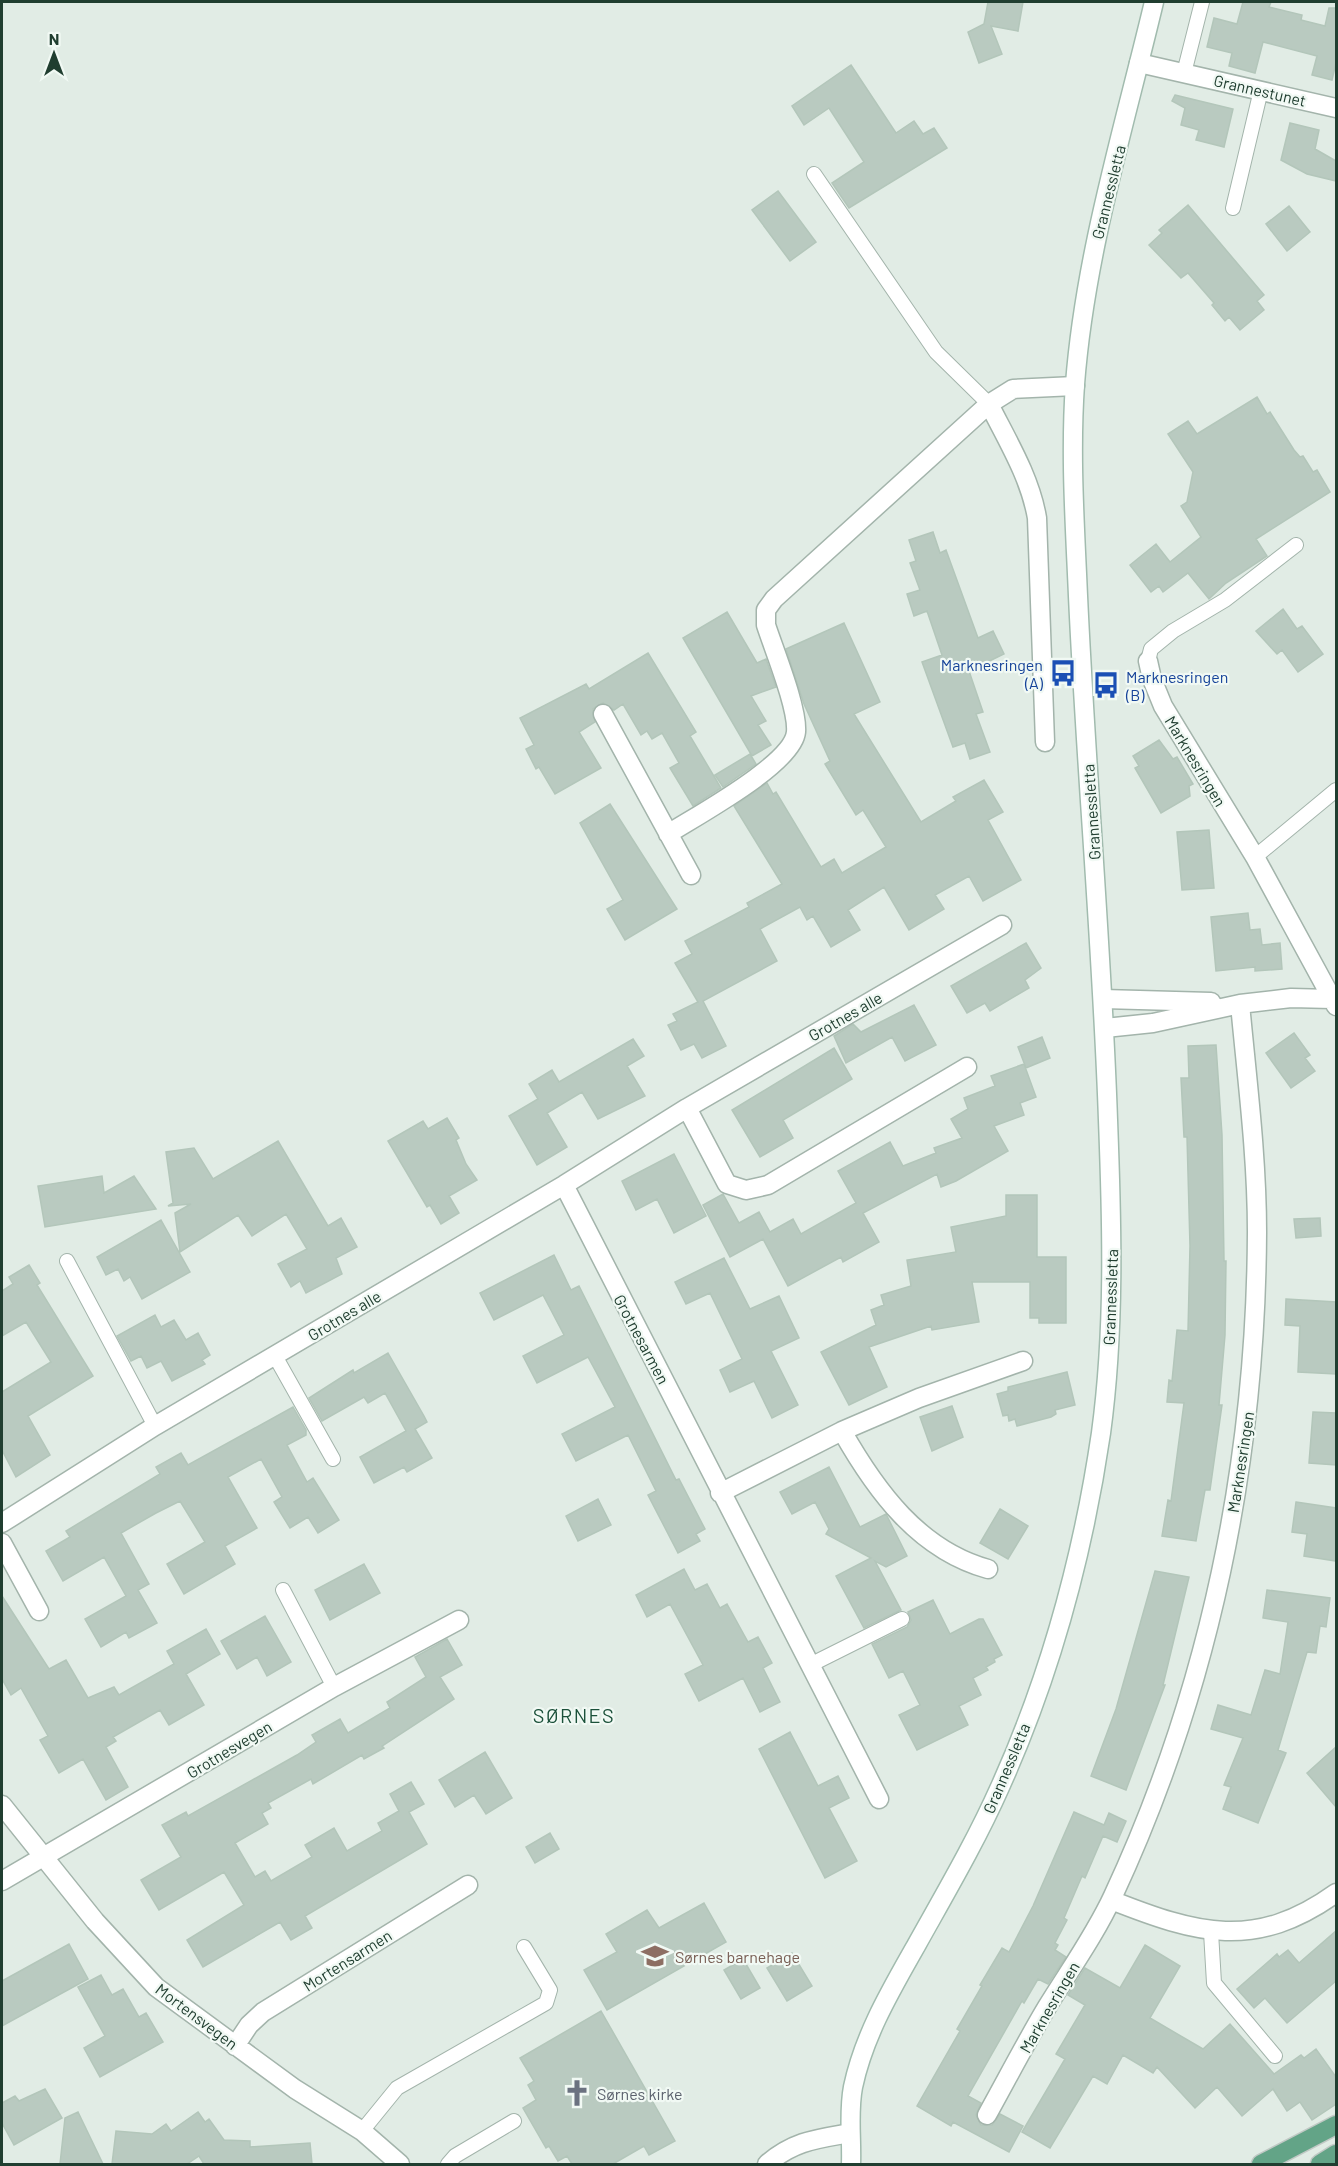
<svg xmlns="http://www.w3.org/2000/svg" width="1338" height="2166" font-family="Barlow,sans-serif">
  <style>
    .building { fill: #b9cac0; stroke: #b3c6ba; stroke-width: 1.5 }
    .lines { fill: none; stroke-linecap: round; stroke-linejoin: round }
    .lane-casing { stroke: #a3b4ab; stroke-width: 16 }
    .street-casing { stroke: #a3b4ab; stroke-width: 21 }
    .secondary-casing { stroke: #a1bbae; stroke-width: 21 }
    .primary-casing { stroke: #c1c9c5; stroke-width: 21 }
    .lane { stroke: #fff; stroke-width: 14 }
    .street { stroke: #fff; stroke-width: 18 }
    .secondary { stroke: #fff; stroke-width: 18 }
    .primary { stroke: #63a487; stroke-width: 18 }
    .labels { text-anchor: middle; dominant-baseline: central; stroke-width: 4.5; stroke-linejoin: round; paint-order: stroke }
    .street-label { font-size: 16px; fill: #203e30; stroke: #f1f9f4 }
    .transit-label { font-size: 16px; fill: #164399; stroke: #f1f9f4; text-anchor: end }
    .education-label { font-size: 16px; fill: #785e54; stroke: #f1f9f4; text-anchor: start }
    .worship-label { font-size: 16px; fill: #5b616d; stroke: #f1f9f4; text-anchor: start }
    .quarter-label { font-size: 20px; letter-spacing: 1.5px; fill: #1b513a; stroke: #f1f9f4 }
  </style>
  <rect width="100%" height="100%" fill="#e1ece5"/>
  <path class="building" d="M 988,2 L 1023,2 L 1018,31 L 991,26 L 1002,54 L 979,63 L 968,32 L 984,24 Z
    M 1243,2 L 1271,2 L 1269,7 L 1302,15 L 1301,20 L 1325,26 L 1329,8 L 1336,8 L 1336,63 L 1332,80 L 1312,75 L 1317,56 L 1263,42 L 1255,73 L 1229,66 L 1232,53 L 1207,47 L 1214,18 L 1237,24 Z
    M 851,65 L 896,133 L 914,121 L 923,134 L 934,128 L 947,148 L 849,208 L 832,183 L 864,162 L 829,108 L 804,125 L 792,106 Z
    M 1175,95 L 1233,109 L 1224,147 L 1196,140 L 1199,130 L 1181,125 L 1185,108 L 1172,101 Z
    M 1290,123 L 1319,130 L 1315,149 L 1336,161 L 1336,181 L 1307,174 L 1281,160 Z
    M 778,191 L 816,242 L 790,261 L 752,210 Z
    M 1188,205 L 1264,295 L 1257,301 L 1264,310 L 1240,330 L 1229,317 L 1225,321 L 1212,305 L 1214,303 L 1188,273 L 1181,278 L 1149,245 L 1162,233 L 1159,230 Z
    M 1289,206 L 1310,232 L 1287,251 L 1266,224 Z
    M 1257,397 L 1267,414 L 1270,412 L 1294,450 L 1300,457 L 1303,456 L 1313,472 L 1317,470 L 1330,492 L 1256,539 L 1267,556 L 1226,583 L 1209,599 L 1188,573 L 1163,592 L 1159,586 L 1151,592 L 1130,565 L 1156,544 L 1170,562 L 1201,537 L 1181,506 L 1187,502 L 1193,472 L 1168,434 L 1188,421 L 1197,434 Z
    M 933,532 L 940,553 L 946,550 L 978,638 L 993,631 L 1004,654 L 969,671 L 983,712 L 976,714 L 990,752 L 970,759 L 965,743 L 953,747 L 922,662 L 942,655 L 927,611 L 914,616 L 907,594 L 920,590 L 910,563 L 916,561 L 909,540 Z
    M 1283,609 L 1297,629 L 1302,626 L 1323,654 L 1298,672 L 1282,650 L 1277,654 L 1256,631 Z
    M 727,612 L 757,663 L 766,659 L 776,687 L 751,696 L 766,721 L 758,725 L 771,745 L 752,756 L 683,638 Z
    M 844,623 L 880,702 L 854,714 L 921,822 L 956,801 L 953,797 L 984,780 L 1003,812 L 988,820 L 1021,880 L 983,901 L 969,876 L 935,895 L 944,909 L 909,930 L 884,887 L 848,910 L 860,930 L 831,947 L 813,916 L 807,920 L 800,907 L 760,929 L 777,961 L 703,1001 L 726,1046 L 702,1058 L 694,1044 L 681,1050 L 668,1025 L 677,1021 L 673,1014 L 698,1002 L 675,963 L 692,954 L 685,941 L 749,907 L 747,903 L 782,884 L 734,806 L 767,783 L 773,794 L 776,792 L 821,867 L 834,859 L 842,873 L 886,847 L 863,810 L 856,815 L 825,764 L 830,761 L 804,704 L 786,649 Z
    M 648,653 L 696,732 L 690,736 L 721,788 L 693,806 L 670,768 L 679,763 L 662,733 L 652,739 L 647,731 L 641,735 L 623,704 L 614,710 L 603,703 L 593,709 L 595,722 L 579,732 L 601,768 L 555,794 L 539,767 L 536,769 L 526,749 L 534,745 L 520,718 L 586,684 L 589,689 Z
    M 1159,740 L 1173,759 L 1177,757 L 1193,784 L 1189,786 L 1190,796 L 1161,813 L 1135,768 L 1139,766 L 1133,756 Z
    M 750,754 L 756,764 L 723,787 L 715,775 Z
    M 610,804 L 677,909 L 625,940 L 607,909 L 623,900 L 580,823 Z
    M 1209,830 L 1214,888 L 1182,890 L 1177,832 Z
    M 1248,913 L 1250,930 L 1260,929 L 1262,945 L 1280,943 L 1282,969 L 1255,971 L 1255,967 L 1216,971 L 1211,917 Z
    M 1026,943 L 1041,968 L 1025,980 L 1029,988 L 990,1011 L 985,1003 L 967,1013 L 951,986 Z
    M 914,1005 L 936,1045 L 905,1061 L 892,1037 L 846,1063 L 834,1036 L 853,1024 L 861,1032 Z
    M 1294,1033 L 1310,1055 L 1305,1058 L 1315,1071 L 1291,1088 L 1266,1053 Z
    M 1042,1037 L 1050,1058 L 1026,1068 L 1018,1047 Z
    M 633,1039 L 644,1056 L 627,1066 L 645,1096 L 598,1119 L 582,1092 L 547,1113 L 567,1147 L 537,1165 L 509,1116 L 538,1099 L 529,1084 L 552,1070 L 559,1082 Z
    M 1216,1045 L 1222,1135 L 1224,1261 L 1226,1261 L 1225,1335 L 1219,1405 L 1222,1405 L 1210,1490 L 1205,1490 L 1196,1541 L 1162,1536 L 1168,1500 L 1171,1501 L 1184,1403 L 1167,1402 L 1169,1380 L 1172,1381 L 1177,1330 L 1188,1331 L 1190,1246 L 1187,1137 L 1184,1137 L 1181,1078 L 1189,1078 L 1188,1046 Z
    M 834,1048 L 852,1079 L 783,1120 L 793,1138 L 760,1157 L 732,1110 Z
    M 1024,1064 L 1036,1097 L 1020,1103 L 1024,1115 L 994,1126 L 1008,1151 L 956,1181 L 941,1187 L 937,1174 L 863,1213 L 879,1242 L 843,1262 L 841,1257 L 788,1286 L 763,1239 L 730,1257 L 703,1205 L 723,1194 L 739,1223 L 759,1212 L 770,1232 L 793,1219 L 801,1234 L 856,1203 L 838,1171 L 890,1142 L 903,1166 L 936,1153 L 934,1148 L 962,1138 L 951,1119 L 968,1109 L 964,1098 L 995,1086 L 991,1076 Z
    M 447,1118 L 459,1138 L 456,1140 L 466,1164 L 477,1180 L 449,1196 L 459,1213 L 441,1224 L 430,1205 L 427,1207 L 388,1141 L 423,1121 L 428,1129 Z
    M 278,1141 L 328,1226 L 341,1218 L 357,1247 L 336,1258 L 342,1274 L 306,1293 L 300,1281 L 291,1287 L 278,1264 L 307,1249 L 286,1214 L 252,1236 L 238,1215 L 180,1252 L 175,1213 L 191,1204 L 168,1206 L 173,1203 L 166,1152 L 194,1148 L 213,1179 Z
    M 674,1154 L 706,1216 L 674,1233 L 657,1199 L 636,1210 L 622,1181 Z
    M 102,1176 L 104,1193 L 134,1176 L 156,1209 L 45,1227 L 38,1186 Z
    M 1006,1195 L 1037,1195 L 1037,1257 L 1066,1257 L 1066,1323 L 1039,1323 L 1039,1318 L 1030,1318 L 1030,1282 L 972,1282 L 979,1322 L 932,1330 L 931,1326 L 869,1347 L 887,1387 L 849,1405 L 821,1352 L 876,1325 L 871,1310 L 884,1305 L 881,1295 L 911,1286 L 907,1260 L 956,1252 L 951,1227 L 1006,1216 Z
    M 1320,1218 L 1321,1236 L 1296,1238 L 1294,1219 Z
    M 161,1220 L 190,1272 L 142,1299 L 130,1277 L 124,1281 L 118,1269 L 106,1275 L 97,1257 Z
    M 554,1255 L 571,1290 L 579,1286 L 676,1480 L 679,1479 L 705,1529 L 696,1534 L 700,1541 L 678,1553 L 648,1495 L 656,1491 L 628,1435 L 576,1461 L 562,1434 L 615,1407 L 588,1357 L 537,1383 L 523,1356 L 564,1335 L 543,1295 L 494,1320 L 480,1293 Z
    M 724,1258 L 750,1309 L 779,1296 L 799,1338 L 771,1351 L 798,1405 L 772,1418 L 754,1381 L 730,1392 L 720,1370 L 742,1359 L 710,1293 L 686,1304 L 675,1282 Z
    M 29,1265 L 40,1283 L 37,1285 L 93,1376 L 28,1416 L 50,1455 L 16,1477 L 2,1450 L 2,1392 L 51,1362 L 26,1322 L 2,1336 L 2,1291 L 13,1284 L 9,1277 Z
    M 1286,1299 L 1336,1302 L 1336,1374 L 1298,1372 L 1300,1326 L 1285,1325 Z
    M 155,1315 L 161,1327 L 174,1320 L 186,1340 L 198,1333 L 210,1355 L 202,1360 L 205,1364 L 172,1381 L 161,1361 L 147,1368 L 141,1356 L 131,1361 L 117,1336 Z
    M 388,1353 L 424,1416 L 427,1422 L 415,1429 L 432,1458 L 407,1472 L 404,1467 L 374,1483 L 360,1457 L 406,1431 L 385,1393 L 368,1403 L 364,1397 L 322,1421 L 309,1398 L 353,1370 L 354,1373 Z
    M 1067,1372 L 1075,1405 L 1055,1410 L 1056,1414 L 1051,1417 L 1017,1426 L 1015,1419 L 1009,1421 L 1008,1415 L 1003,1416 L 997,1394 L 1008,1391 L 1008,1387 Z
    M 952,1406 L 963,1437 L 932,1451 L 920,1417 Z
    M 293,1407 L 306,1430 L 306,1435 L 287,1445 L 307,1482 L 313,1478 L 339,1520 L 318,1533 L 308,1517 L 290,1528 L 274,1502 L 282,1497 L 261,1459 L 228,1477 L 257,1528 L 225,1546 L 235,1564 L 184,1594 L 167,1564 L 205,1542 L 180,1501 L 156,1513 L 121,1533 L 149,1584 L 138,1590 L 157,1623 L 129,1638 L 126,1632 L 101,1647 L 85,1619 L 126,1596 L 104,1557 L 63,1581 L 46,1551 L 70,1537 L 66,1531 L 160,1474 L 156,1467 L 181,1453 L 188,1465 Z
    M 1313,1412 L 1336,1413 L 1336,1465 L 1309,1463 Z
    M 829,1467 L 860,1527 L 886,1514 L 907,1556 L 886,1567 L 875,1561 L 901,1610 L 864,1628 L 836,1576 L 871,1558 L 826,1534 L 829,1529 L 815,1502 L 792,1514 L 780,1492 Z
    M 598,1499 L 611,1525 L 578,1541 L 566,1516 Z
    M 1296,1502 L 1336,1508 L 1336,1561 L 1304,1556 L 1307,1534 L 1292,1532 Z
    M 1000,1509 L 1028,1526 L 1008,1559 L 980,1543 Z
    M 364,1564 L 380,1593 L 330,1620 L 315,1590 Z
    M 684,1569 L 695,1590 L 707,1584 L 720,1608 L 727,1604 L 748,1642 L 758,1637 L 772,1663 L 763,1668 L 780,1702 L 760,1712 L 743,1678 L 699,1701 L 685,1674 L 703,1665 L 670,1604 L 647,1617 L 636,1595 Z
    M 1155,1571 L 1189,1577 L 1163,1685 L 1165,1685 L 1126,1790 L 1091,1776 L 1116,1709 Z
    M 1267,1590 L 1330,1598 L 1326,1627 L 1320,1626 L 1316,1653 L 1307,1652 L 1278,1750 L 1286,1753 L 1258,1823 L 1223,1809 L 1231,1787 L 1224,1785 L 1243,1738 L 1211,1729 L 1218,1705 L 1251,1715 L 1265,1670 L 1280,1674 L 1288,1622 L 1263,1618 Z
    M 2,1596 L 49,1669 L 66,1660 L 88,1698 L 114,1687 L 119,1695 L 174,1664 L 167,1651 L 206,1629 L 220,1654 L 186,1674 L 204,1705 L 169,1725 L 160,1710 L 113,1737 L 116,1741 L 106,1747 L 128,1787 L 106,1800 L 83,1759 L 59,1773 L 40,1740 L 48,1736 L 21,1688 L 11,1695 L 2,1679 Z
    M 933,1600 L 950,1634 L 979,1619 L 983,1619 L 1002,1655 L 994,1659 L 995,1662 L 986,1667 L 988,1670 L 973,1678 L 981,1695 L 959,1706 L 968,1725 L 917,1750 L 899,1715 L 920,1705 L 903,1671 L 889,1678 L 872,1644 L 907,1627 L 911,1620 L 908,1612 Z
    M 265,1616 L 291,1662 L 267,1676 L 257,1657 L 237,1669 L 221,1641 Z
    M 447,1639 L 462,1665 L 440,1677 L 454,1699 L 382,1746 L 384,1748 L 364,1759 L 362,1755 L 313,1784 L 311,1779 L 268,1803 L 271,1808 L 262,1813 L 268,1824 L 235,1843 L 255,1877 L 265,1871 L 271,1881 L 312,1857 L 305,1845 L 334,1828 L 347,1851 L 382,1831 L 378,1823 L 399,1811 L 390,1794 L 411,1782 L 424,1804 L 409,1812 L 427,1844 L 305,1916 L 312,1928 L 291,1940 L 280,1922 L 203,1967 L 187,1940 L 244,1905 L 224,1872 L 159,1910 L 141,1880 L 181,1857 L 162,1825 L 186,1812 L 188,1816 L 297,1755 L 316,1742 L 312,1735 L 340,1719 L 348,1733 L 390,1708 L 387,1702 L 426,1677 L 415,1657 Z
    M 790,1732 L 818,1786 L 838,1776 L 849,1798 L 829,1808 L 857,1861 L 825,1878 L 759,1749 Z
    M 1336,1747 L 1336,1807 L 1307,1773 Z
    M 485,1752 L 512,1798 L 486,1814 L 474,1795 L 455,1807 L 439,1780 Z
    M 1074,1812 L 1104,1825 L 1109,1813 L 1126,1821 L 1117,1842 L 1103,1836 L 1085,1878 L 1082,1876 L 1064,1918 L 1067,1920 L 1055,1943 L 1058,1945 L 1055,1950 L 1066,1957 L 1048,1984 L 1038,1979 L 1024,2003 L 1022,2001 L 968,2096 L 981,2103 L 976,2115 L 981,2125 L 992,2125 L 1000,2114 L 1023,2126 L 1009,2152 L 953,2122 L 951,2126 L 917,2106 L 960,2031 L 957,2029 L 982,1986 L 980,1985 L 1002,1948 L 1009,1952 L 1033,1906 Z
    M 550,1833 L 559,1849 L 535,1863 L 526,1847 Z
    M 704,1903 L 726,1942 L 607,2010 L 584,1970 L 617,1952 L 606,1934 L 647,1910 L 659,1928 Z
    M 1336,1931 L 1336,1981 L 1287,2023 L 1265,1998 L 1254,2008 L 1237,1989 L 1277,1954 L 1279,1957 L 1288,1950 L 1299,1963 Z
    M 69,1944 L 88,1979 L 2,2026 L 2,1981 Z
    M 1145,1945 L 1180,1966 L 1150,2018 L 1203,2049 L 1230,2024 L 1274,2074 L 1301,2055 L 1304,2058 L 1316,2049 L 1336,2077 L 1336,2104 L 1312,2120 L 1300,2102 L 1287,2111 L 1273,2089 L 1242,2116 L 1217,2087 L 1195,2108 L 1157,2067 L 1153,2073 L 1123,2055 L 1107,2084 L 1093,2076 L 1050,2148 L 1022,2132 L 1065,2059 L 1056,2054 L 1085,2005 L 1068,1995 L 1085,1968 L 1120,1988 Z
    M 792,1953 L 812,1986 L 787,2001 L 767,1968 Z
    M 743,1959 L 760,1988 L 741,1999 L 724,1970 Z
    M 101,1975 L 112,1995 L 123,1989 L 139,2017 L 146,2013 L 163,2042 L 100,2077 L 84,2048 L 105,2036 L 78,1987 Z
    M 601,2011 L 675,2141 L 649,2155 L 644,2146 L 613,2164 L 572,2164 L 567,2156 L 558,2161 L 549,2146 L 546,2148 L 523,2108 L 536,2100 L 528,2085 L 534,2081 L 520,2058 Z
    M 45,2089 L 62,2118 L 14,2145 L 2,2123 L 2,2103 L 15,2096 L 19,2101 Z
    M 78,2112 L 103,2164 L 60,2164 L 65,2118 Z
    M 198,2112 L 205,2122 L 209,2119 L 224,2140 L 250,2141 L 250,2147 L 310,2143 L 312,2164 L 204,2164 L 199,2156 L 187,2164 L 112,2164 L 116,2131 L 152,2134 L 166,2124 L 171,2131 Z"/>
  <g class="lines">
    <defs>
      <path id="lane" d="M 1184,73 L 1202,2
        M 814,174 L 936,352 L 989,404
        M 1233,208 L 1261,90
        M 1148,661 L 1151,649 L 1173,631 L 1225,600 L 1296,545
        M 1255,857 L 1336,790
        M 67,1261 L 155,1426
        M 275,1356 L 333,1459
        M 283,1590 L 334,1687
        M 810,1665 L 902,1619
        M 1211,1932 L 1214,1983 L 1275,2056
        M 362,2131 L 397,2088 L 546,2003 L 550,1990 L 524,1947
        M 448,2164 L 455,2156 L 514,2121"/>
      <path id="street" d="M 1139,63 L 1336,108
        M 989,404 C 1007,440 1030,477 1037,518 L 1045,742
        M 1148,661 L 1152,679 L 1163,706 L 1255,857 L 1336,1006
        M 603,714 L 691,875
        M 668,834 C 696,816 793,764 796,732 C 798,708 774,650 766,625 L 766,610 L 774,599 L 989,404 L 1013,389 L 1075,386
        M 1103,999 L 1211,1002
        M 1105,1028 L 1153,1023 L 1240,1004 L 1291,998 L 1332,999
        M 687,1108 L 727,1184 L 746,1190 L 768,1185 L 967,1067
        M 564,1185 L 879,1799
        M 842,1431 C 876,1491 919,1550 988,1569
        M 720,1493 L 842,1431 L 919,1398 L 1023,1361
        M 2,1523 L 155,1426 L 564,1185 L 687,1108 L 1002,925
        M 2,1543 L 39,1611
        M 2,1805 L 95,1921 L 156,1987 L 295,2089 L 362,2131 L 400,2164
        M 2,1881 L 334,1687 L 459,1620
        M 1111,1900 C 1197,1934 1255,1951 1336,1893
        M 235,2046 L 249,2025 L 263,2012 L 468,1885
        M 987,2115 C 1007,2079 1026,2042 1047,2007 C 1069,1971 1095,1935 1113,1896 C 1210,1688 1256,1461 1257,1232 C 1257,1156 1247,1079 1240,1004
        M 767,2164 C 794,2141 816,2139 850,2133"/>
      <path id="secondary" d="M 851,2164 C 852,2138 848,2113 853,2087 C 864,2035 891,1990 917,1944 C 946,1892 976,1841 1000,1787 C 1051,1674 1083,1555 1101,1433 C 1115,1330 1112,1224 1108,1120 C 1102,945 1086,771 1078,596 C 1075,526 1070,455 1075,384 C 1085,254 1124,128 1154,2"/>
      <path id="primary" d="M 1261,2164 L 1336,2125
        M 1320,2164 L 1336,2154"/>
    </defs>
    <use href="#lane" class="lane-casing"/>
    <use href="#street" class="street-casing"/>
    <use href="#secondary" class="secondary-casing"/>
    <use href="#primary" class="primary-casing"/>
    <use href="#lane" class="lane"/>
    <use href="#street" class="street"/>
    <use href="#secondary" class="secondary"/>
    <use href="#primary" class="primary"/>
  </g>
  <defs>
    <symbol id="bus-bare" viewBox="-9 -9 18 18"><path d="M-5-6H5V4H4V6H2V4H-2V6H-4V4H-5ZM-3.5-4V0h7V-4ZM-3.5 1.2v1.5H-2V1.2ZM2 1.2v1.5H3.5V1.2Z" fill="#1a4fb4" stroke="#f1f9f4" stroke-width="2.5" paint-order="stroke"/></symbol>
    <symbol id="school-bare" viewBox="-9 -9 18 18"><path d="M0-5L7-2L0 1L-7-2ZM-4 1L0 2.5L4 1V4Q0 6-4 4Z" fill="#8d6e63" stroke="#f1f9f4" stroke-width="2.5" paint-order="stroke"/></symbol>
    <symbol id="church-bare" viewBox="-9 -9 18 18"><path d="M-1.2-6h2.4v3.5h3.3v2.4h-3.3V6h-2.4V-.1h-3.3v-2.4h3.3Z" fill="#6b7280" stroke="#f1f9f4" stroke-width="2.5" paint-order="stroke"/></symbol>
  </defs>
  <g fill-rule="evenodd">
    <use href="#bus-bare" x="1044" y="654" width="38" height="38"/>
    <use href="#bus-bare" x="1087" y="666" width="38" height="38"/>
    <use href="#school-bare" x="636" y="1937" width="38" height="38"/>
    <use href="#church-bare" x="558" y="2074" width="38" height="38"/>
  </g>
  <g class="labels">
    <g class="street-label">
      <text transform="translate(1260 90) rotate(13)">Grannestunet</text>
      <text transform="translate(1108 192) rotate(-76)">Grannessletta</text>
      <text transform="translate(1196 761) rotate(59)">Marknesringen</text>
      <text transform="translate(1091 812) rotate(-94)">Grannessletta</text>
      <text transform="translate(845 1016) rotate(-30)">Grotnes alle</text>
      <text transform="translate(1110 1297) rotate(-88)">Grannessletta</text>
      <text transform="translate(344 1315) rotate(-31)">Grotnes alle</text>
      <text transform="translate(642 1339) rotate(62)">Grotnesarmen</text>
      <text transform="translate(1240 1462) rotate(-81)">Marknesringen</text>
      <text transform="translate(229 1749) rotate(-31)">Grotnesvegen</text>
      <text transform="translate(1006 1768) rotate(-67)">Grannessletta</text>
      <text transform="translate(347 1960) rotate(-32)">Mortensarmen</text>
      <text transform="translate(1049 2007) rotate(-60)">Marknesringen</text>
      <text transform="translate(197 2016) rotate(37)">Mortensvegen</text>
    </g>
    <g class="transit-label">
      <text x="1043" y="664">Marknesringen<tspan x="1043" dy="18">(A)</tspan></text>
      <text x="1126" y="676" text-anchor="start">Marknesringen<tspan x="1126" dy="18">(B)</tspan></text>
    </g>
    <g class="education-label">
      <text x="675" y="1956">Sørnes barnehage</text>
    </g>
    <g class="worship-label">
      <text x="597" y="2093">Sørnes kirke</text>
    </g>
    <g class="quarter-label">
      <text x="574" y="1715">SØRNES</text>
    </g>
  </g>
  <rect width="1338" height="2166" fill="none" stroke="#203e30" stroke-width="6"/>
  <g transform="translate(54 54)" stroke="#f1f9f4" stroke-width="4.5" paint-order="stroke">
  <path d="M0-4.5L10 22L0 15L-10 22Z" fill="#203e30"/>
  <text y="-9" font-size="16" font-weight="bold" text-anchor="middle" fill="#203e30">N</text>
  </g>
</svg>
